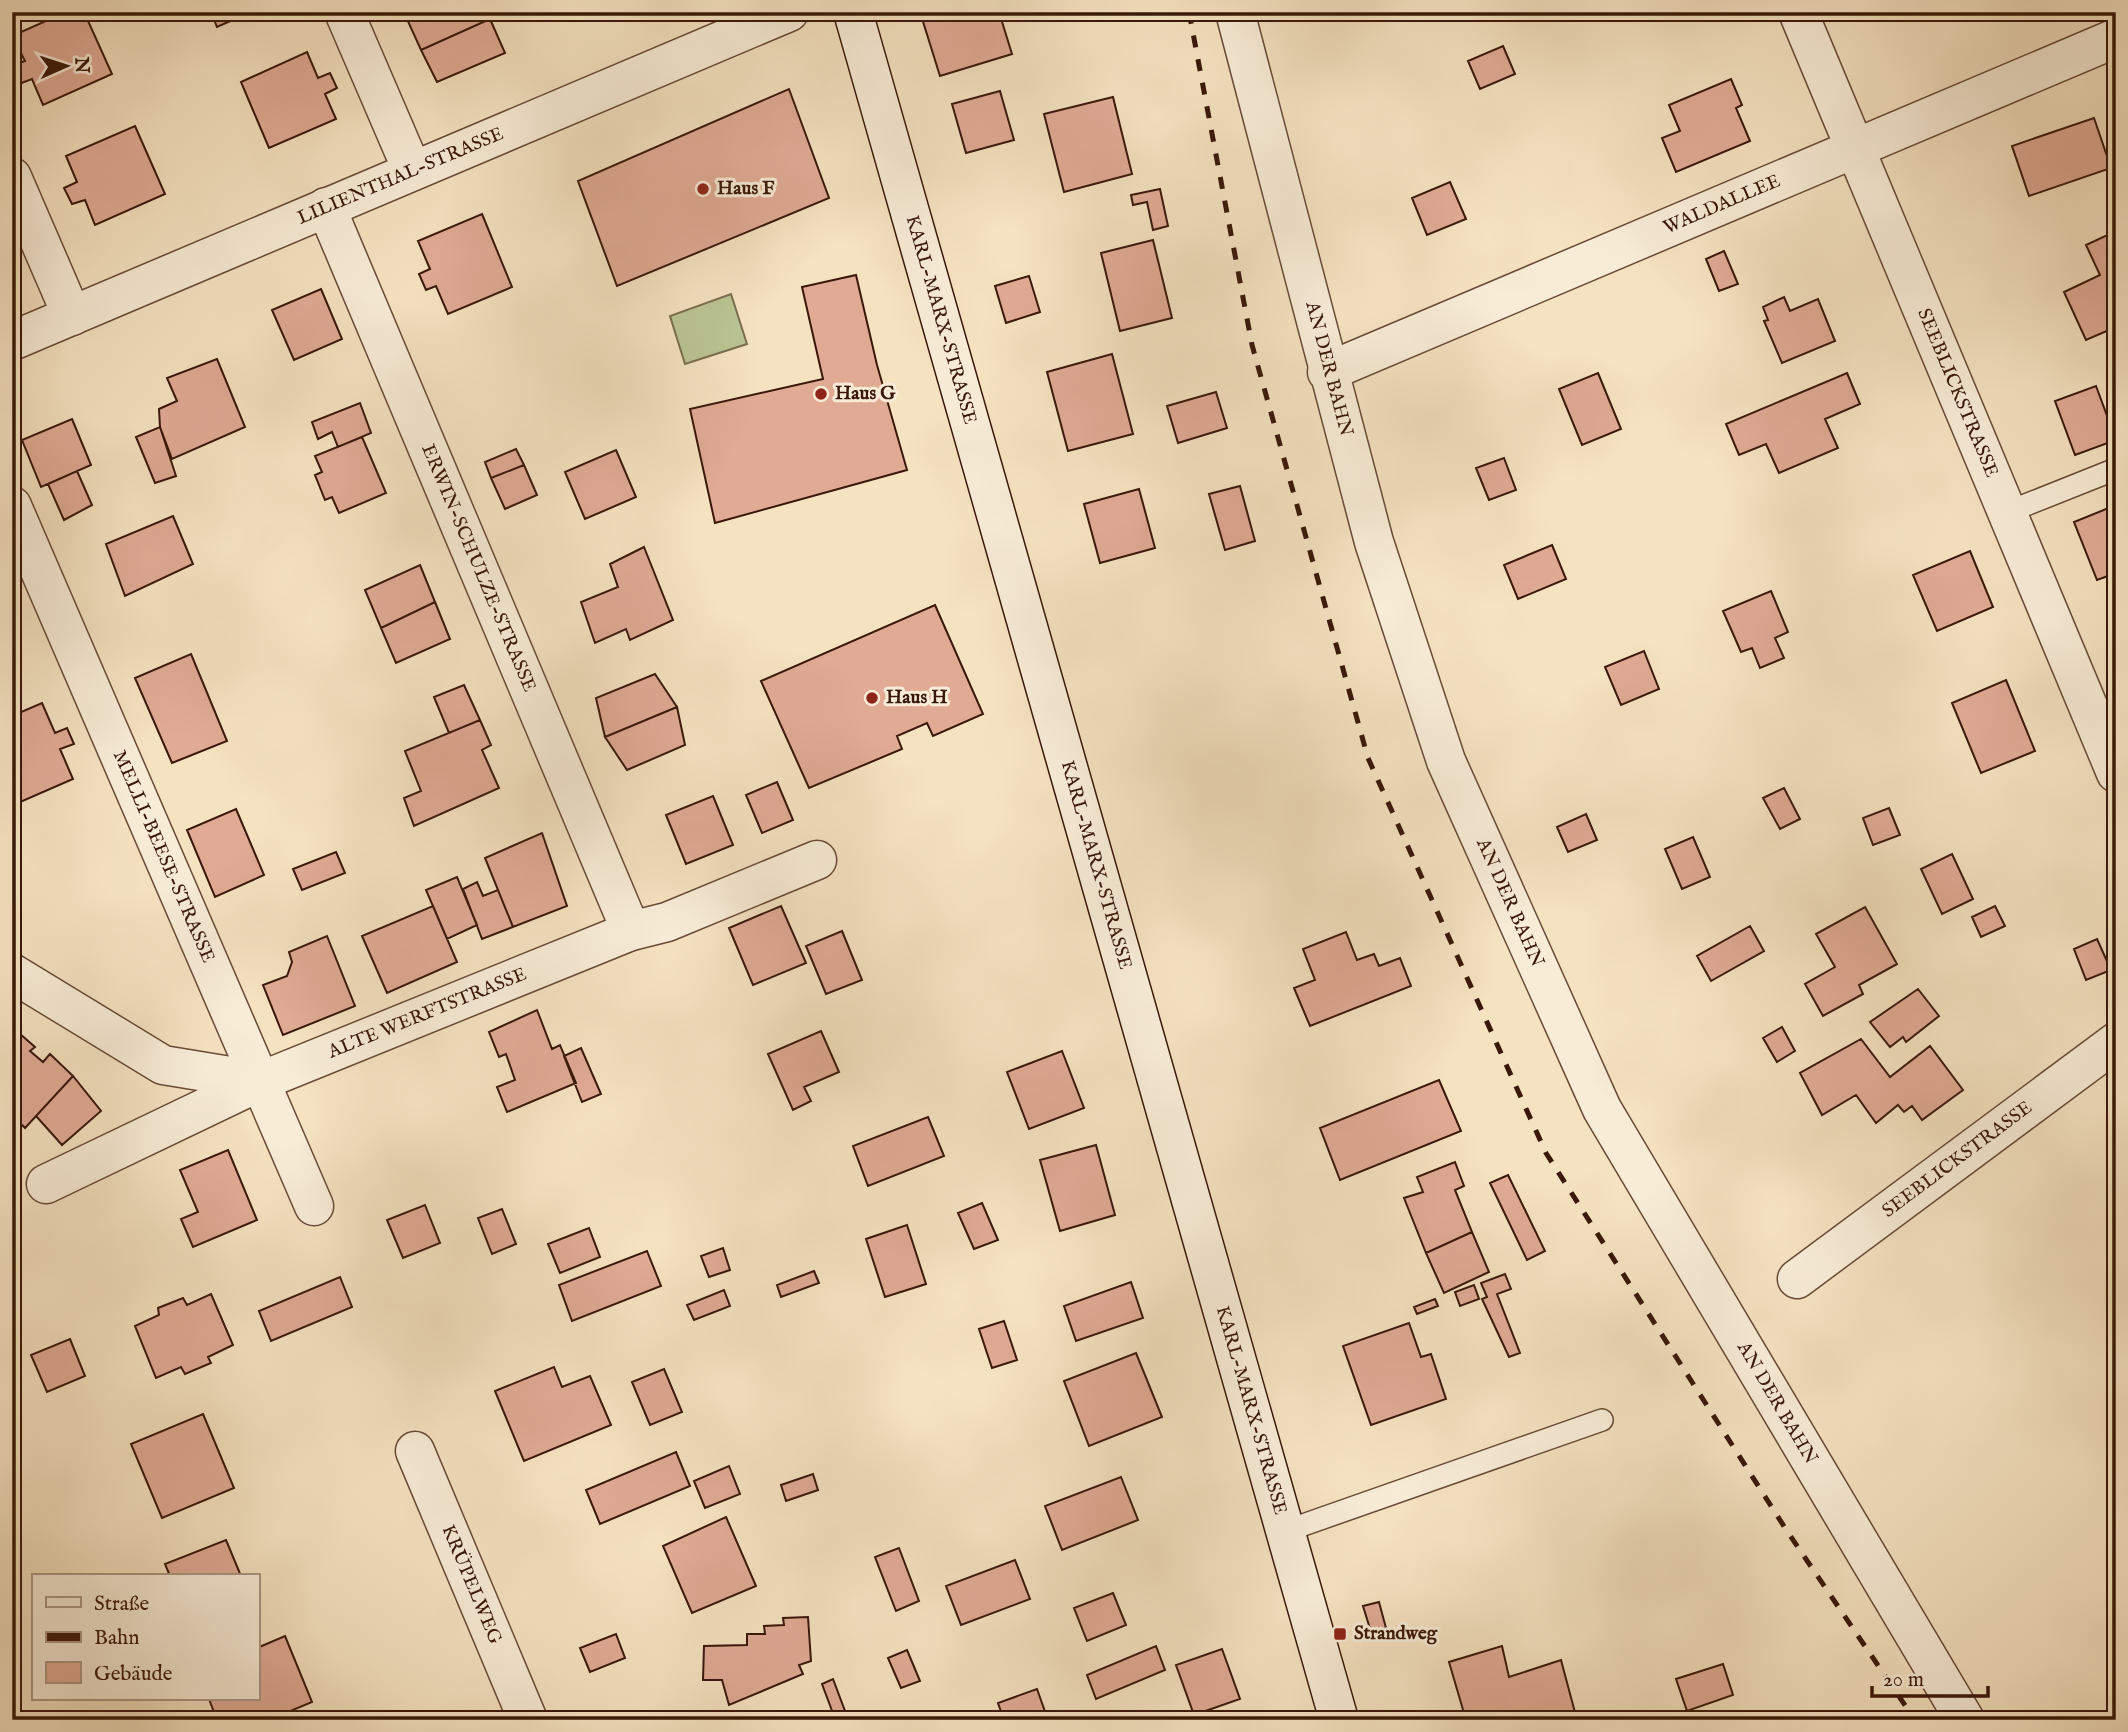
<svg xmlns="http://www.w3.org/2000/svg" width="2128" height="1732" font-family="'IM FELL English',serif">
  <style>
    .green { fill: #bac494; stroke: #7a6e4e; stroke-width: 2 }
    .building { fill: #e0aa95; stroke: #391808; stroke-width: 2 }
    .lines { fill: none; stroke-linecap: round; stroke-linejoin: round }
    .lane-casing { stroke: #684a36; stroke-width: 24 }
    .street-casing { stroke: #684a36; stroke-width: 41 }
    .secondary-casing { stroke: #391808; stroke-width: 41 }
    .lane { stroke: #f8ecd7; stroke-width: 21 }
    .street { stroke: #f8ecd7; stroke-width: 38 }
    .secondary { stroke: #f8ecd7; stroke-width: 38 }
    .rail { stroke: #391808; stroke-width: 5; stroke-dasharray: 12 12; stroke-linecap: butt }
    .poi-dot { fill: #8f2418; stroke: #f8ecd7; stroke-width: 2.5 }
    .labels { text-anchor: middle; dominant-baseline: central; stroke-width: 6; stroke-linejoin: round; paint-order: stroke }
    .street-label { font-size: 19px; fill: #391808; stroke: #f8ecd7 }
    .poi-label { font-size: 19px; font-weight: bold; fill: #391808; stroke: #f8ecd7; text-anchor: start }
  </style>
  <rect width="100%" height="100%" fill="#f5e2c1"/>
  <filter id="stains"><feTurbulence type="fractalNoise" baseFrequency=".00286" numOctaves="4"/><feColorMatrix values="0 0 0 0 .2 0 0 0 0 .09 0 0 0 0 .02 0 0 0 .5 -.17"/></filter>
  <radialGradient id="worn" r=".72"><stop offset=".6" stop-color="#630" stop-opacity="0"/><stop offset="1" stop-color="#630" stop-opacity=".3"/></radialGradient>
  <path class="green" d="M 731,294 L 747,344 L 685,364 L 670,316 Z"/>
  <path class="building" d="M 66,12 L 84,12 L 112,74 L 43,105 L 32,79 L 19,84 L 12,66 L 25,61 L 12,36 Z
    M 211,12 L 251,12 L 217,27 Z
    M 416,12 L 487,12 L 490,19 L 421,50 L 406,17 Z
    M 920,12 L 999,12 L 1012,54 L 940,76 Z
    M 490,19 L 505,53 L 437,82 L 421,50 Z
    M 1503,46 L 1515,74 L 1480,89 L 1468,61 Z
    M 307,52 L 318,78 L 330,73 L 337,88 L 325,94 L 336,119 L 269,148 L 241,82 Z
    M 1731,79 L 1742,105 L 1736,108 L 1750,141 L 1676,172 L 1662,138 L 1680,131 L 1669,105 Z
    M 789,89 L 829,198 L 617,286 L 578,181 Z
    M 1000,91 L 1014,140 L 966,153 L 952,104 Z
    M 1113,97 L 1132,174 L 1064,192 L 1044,114 Z
    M 2094,118 L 2111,168 L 2029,196 L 2012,146 Z
    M 135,126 L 165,194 L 95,225 L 85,200 L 72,204 L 64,188 L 77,182 L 66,156 Z
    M 1450,182 L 1466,219 L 1427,235 L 1412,198 Z
    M 1160,189 L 1168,226 L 1153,230 L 1147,202 L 1133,205 L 1131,195 Z
    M 482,214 L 512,287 L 448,314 L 436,286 L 426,290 L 419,274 L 430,269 L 418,241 Z
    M 2116,231 L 2116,327 L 2086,340 L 2064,292 L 2100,275 L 2086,245 Z
    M 1153,240 L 1172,318 L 1120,331 L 1101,253 Z
    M 1724,251 L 1738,284 L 1719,291 L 1706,259 Z
    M 856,275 L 877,365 L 907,470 L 715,523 L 690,409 L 823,379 L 802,287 Z
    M 1029,276 L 1040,312 L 1006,323 L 995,286 Z
    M 321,289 L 342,339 L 294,360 L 272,310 Z
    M 1784,297 L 1790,311 L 1818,299 L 1835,341 L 1782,363 L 1764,321 L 1768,320 L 1763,307 Z
    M 1112,354 L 1133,434 L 1068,451 L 1047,372 Z
    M 217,359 L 245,427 L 172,459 L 160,427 L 159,409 L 177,401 L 167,378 Z
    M 1598,373 L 1621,429 L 1582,445 L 1559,389 Z
    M 1847,373 L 1860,404 L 1825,419 L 1838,448 L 1779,473 L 1766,444 L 1739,455 L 1726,424 Z
    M 2096,386 L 2116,440 L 2075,455 L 2055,401 Z
    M 1216,392 L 1227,428 L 1178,443 L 1167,406 Z
    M 360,403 L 371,433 L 338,447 L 332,432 L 318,439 L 312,422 Z
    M 72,419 L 91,465 L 41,487 L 22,440 Z
    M 160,427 L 176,476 L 155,483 L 136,437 Z
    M 362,437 L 386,493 L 339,513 L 332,497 L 325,500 L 315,475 L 322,472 L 315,456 Z
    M 516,449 L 524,465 L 491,478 L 485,462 Z
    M 616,450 L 636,497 L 585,519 L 565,472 Z
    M 1504,458 L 1516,490 L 1489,500 L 1476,468 Z
    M 524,465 L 537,495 L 505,509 L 491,478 Z
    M 77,471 L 92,505 L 64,520 L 48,484 Z
    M 1240,486 L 1255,541 L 1225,550 L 1209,494 Z
    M 1139,489 L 1155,548 L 1100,563 L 1084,504 Z
    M 2116,505 L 2116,573 L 2097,580 L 2074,522 Z
    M 173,516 L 193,564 L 125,596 L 106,544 Z
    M 1552,545 L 1566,579 L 1518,599 L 1504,565 Z
    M 644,547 L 673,620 L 630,640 L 626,629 L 595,643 L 581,602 L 618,587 L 610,564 Z
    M 1970,551 L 1993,607 L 1937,631 L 1913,575 Z
    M 420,565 L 435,602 L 381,628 L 365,590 Z
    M 1771,591 L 1788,632 L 1775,638 L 1784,658 L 1760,668 L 1752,648 L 1741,652 L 1723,611 Z
    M 435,602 L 450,639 L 396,663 L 381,628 Z
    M 935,605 L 983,714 L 933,736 L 927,723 L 897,736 L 902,749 L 809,788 L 761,681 Z
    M 1644,651 L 1659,689 L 1621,705 L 1605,667 Z
    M 191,654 L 227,741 L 172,763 L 135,678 Z
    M 655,674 L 677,707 L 605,737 L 596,698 Z
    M 2006,680 L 2035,751 L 1981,773 L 1952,703 Z
    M 464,685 L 480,720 L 449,733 L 434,697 Z
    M 42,703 L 55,733 L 67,728 L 74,744 L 60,749 L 73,779 L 18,803 L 12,790 L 12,716 Z
    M 677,707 L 685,745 L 627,770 L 605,737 Z
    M 480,720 L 491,745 L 482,750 L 499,788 L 414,826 L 404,798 L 421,791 L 405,751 Z
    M 777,782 L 793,820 L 762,833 L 746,795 Z
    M 1784,788 L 1800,819 L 1780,829 L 1763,798 Z
    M 713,796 L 733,845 L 686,864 L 666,815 Z
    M 1889,808 L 1900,835 L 1873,845 L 1863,818 Z
    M 236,809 L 264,875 L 215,897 L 187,830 Z
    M 1586,814 L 1597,840 L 1568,852 L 1557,827 Z
    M 542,833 L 567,906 L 513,927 L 485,858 Z
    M 1693,837 L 1710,877 L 1682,889 L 1665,849 Z
    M 336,852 L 345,873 L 302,890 L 293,869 Z
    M 1952,854 L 1973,899 L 1942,914 L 1921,869 Z
    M 457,877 L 477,925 L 447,939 L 426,890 Z
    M 477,882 L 483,896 L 498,890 L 513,927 L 482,939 L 463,889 Z
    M 433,906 L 457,962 L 387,993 L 362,936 Z
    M 781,906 L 806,963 L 753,985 L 729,928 Z
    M 1995,906 L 2005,926 L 1981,937 L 1972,917 Z
    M 1865,907 L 1897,964 L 1859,985 L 1863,994 L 1823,1016 L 1805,984 L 1835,967 L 1816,934 Z
    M 1750,926 L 1764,951 L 1711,981 L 1697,956 Z
    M 842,931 L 862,980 L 826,994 L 806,946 Z
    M 1346,932 L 1357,960 L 1374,954 L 1379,966 L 1400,958 L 1411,986 L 1310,1026 L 1294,988 L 1315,980 L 1303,949 Z
    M 327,936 L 355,1006 L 283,1035 L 263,985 L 287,976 L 292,962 L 289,952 Z
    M 2097,939 L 2111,970 L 2086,980 L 2074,949 Z
    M 1918,989 L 1939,1016 L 1906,1042 L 1903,1037 L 1890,1047 L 1870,1022 Z
    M 537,1010 L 552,1049 L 560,1045 L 576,1083 L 507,1112 L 497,1087 L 515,1080 L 506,1054 L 499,1057 L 489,1032 Z
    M 12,1027 L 35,1047 L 30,1051 L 43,1062 L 50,1054 L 73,1076 L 25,1128 L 12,1115 Z
    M 1782,1027 L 1795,1051 L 1777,1062 L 1763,1038 Z
    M 821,1031 L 839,1072 L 804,1087 L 811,1101 L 793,1110 L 768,1054 Z
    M 1861,1039 L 1890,1077 L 1930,1046 L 1963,1090 L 1922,1120 L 1912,1106 L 1904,1112 L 1898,1105 L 1876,1123 L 1856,1095 L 1822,1115 L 1800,1073 Z
    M 581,1048 L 601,1094 L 582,1102 L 564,1056 Z
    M 1062,1051 L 1084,1108 L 1029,1129 L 1007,1072 Z
    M 73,1076 L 101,1111 L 62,1145 L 36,1116 Z
    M 1439,1080 L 1461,1131 L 1340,1180 L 1320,1128 Z
    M 928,1117 L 944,1156 L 868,1186 L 853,1146 Z
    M 1096,1145 L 1115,1215 L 1060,1231 L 1040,1160 Z
    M 228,1150 L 257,1220 L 193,1247 L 181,1219 L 198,1212 L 180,1170 Z
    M 1455,1162 L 1464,1186 L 1455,1190 L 1472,1232 L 1426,1253 L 1404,1198 L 1423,1192 L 1417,1177 Z
    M 1508,1175 L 1545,1251 L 1527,1260 L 1490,1183 Z
    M 982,1203 L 998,1240 L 974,1249 L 958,1213 Z
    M 425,1205 L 440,1243 L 403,1258 L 387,1220 Z
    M 502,1209 L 516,1244 L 492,1254 L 478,1218 Z
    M 907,1225 L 926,1284 L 885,1297 L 866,1239 Z
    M 589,1228 L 600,1257 L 560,1273 L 548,1244 Z
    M 1472,1232 L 1489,1272 L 1444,1293 L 1426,1253 Z
    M 723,1248 L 730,1270 L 709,1277 L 701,1256 Z
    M 647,1251 L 661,1286 L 572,1321 L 559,1285 Z
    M 814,1271 L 819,1283 L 781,1297 L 777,1285 Z
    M 1505,1274 L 1511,1289 L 1497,1294 L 1520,1353 L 1509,1357 L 1482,1299 L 1487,1297 L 1481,1283 Z
    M 340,1277 L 352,1307 L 271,1341 L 259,1311 Z
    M 1131,1282 L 1143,1318 L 1076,1341 L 1064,1306 Z
    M 1474,1285 L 1479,1299 L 1460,1306 L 1455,1292 Z
    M 724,1290 L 730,1306 L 694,1320 L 687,1305 Z
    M 211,1294 L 233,1345 L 208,1357 L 211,1363 L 185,1374 L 181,1367 L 156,1378 L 135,1326 L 159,1315 L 158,1308 L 183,1298 L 187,1305 Z
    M 1435,1299 L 1438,1306 L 1417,1314 L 1414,1307 Z
    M 1004,1321 L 1017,1360 L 992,1368 L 979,1329 Z
    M 1409,1323 L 1421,1357 L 1431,1354 L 1446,1399 L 1371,1425 L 1343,1346 Z
    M 70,1339 L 85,1376 L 47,1392 L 31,1355 Z
    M 1136,1353 L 1162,1417 L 1089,1446 L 1064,1381 Z
    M 554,1367 L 562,1387 L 590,1376 L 611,1425 L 524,1461 L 495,1391 Z
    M 664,1369 L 682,1412 L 650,1425 L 632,1382 Z
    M 203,1414 L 234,1488 L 162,1518 L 131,1444 Z
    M 676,1452 L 690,1486 L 600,1524 L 586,1490 Z
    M 729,1466 L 740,1494 L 705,1508 L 694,1481 Z
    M 813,1474 L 818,1490 L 786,1501 L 781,1485 Z
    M 1121,1477 L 1138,1520 L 1062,1550 L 1045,1506 Z
    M 726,1517 L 756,1586 L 692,1613 L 663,1546 Z
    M 226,1540 L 241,1576 L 170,1576 L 165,1564 Z
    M 899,1548 L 919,1601 L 896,1611 L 875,1557 Z
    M 1015,1560 L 1030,1599 L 961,1625 L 946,1586 Z
    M 1113,1593 L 1126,1625 L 1087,1641 L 1074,1608 Z
    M 1379,1602 L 1386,1628 L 1371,1632 L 1363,1606 Z
    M 808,1617 L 811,1661 L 799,1665 L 803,1674 L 729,1705 L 722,1680 L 703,1680 L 704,1646 L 747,1645 L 747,1634 L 765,1634 L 764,1626 L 784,1625 L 783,1618 Z
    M 616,1634 L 625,1658 L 590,1672 L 580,1648 Z
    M 285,1636 L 312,1702 L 269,1720 L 217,1720 L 209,1699 L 257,1699 L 257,1648 Z
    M 1156,1646 L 1165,1670 L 1096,1699 L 1087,1675 Z
    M 1502,1646 L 1509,1677 L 1561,1660 L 1577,1720 L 1466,1720 L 1449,1662 Z
    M 1222,1649 L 1240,1699 L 1194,1715 L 1176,1665 Z
    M 907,1650 L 920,1681 L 901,1688 L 888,1658 Z
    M 1723,1664 L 1733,1695 L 1687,1711 L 1676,1679 Z
    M 833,1679 L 845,1711 L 834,1716 L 822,1684 Z
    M 1037,1689 L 1048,1720 L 1004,1720 L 998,1703 Z"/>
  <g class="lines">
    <defs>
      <path id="lane" d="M 2008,512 L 2116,469
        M 1286,1531 L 1602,1420"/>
      <g id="street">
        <path d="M 344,12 L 412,170"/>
        <path id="s1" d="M 1235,12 L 1374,542 L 1446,761 L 1602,1109 L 1965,1720"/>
        <path id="s2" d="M 1798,12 L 2116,773"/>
        <path d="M 12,177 L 72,316"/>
        <path id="s3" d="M 326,207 L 631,931"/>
        <path id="s4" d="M 12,341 L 789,12"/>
        <path id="s5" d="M 1327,372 L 2116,38"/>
        <path id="s6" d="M 12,506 L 314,1206"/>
        <path d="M 12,973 L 163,1065 L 261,1081"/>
        <path id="s7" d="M 46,1184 L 261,1081 L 631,931 L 667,922 L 817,860"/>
        <path id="s8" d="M 1797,1279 L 2116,1042"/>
        <path id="s9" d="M 415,1451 L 528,1720"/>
      </g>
      <g id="secondary">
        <path id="s10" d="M 853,12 L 1339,1720"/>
      </g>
    </defs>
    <use href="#lane" class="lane-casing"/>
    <use href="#street" class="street-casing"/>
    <use href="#secondary" class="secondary-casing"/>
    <use href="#lane" class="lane"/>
    <use href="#street" class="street"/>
    <use href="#secondary" class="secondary"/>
    <path class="rail" d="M 1189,12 L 1252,345 L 1368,758 L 1546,1153 L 1787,1531 L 1915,1720"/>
  </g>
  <g class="poi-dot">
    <circle cx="703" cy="189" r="7"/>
    <circle cx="821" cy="394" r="7"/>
    <circle cx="872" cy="698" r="7"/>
    <rect x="1333" y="1627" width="14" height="14" rx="3.5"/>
  </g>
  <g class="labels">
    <g class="street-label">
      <text stroke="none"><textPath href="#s4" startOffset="422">LILIENTHAL-STRASSE</textPath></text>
      <text stroke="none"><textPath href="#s5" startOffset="429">WALDALLEE</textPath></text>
      <text stroke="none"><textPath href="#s10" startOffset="320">KARL-MARX-STRASSE</textPath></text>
      <text stroke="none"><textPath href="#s1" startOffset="369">AN DER BAHN</textPath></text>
      <text stroke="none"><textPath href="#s2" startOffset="413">SEEBLICKSTRASSE</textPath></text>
      <text stroke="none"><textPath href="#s3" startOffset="392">ERWIN-SCHULZE-STRASSE</textPath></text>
      <text stroke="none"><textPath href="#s6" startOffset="382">MELLI-BEESE-STRASSE</textPath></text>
      <text stroke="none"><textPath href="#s10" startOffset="887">KARL-MARX-STRASSE</textPath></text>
      <text stroke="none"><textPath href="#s1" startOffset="934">AN DER BAHN</textPath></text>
      <text stroke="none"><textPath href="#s7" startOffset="418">ALTE WERFTSTRASSE</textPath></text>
      <text stroke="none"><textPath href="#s8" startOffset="200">SEEBLICKSTRASSE</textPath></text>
      <text stroke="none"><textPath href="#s1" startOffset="1502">AN DER BAHN</textPath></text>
      <text stroke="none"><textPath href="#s10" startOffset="1454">KARL-MARX-STRASSE</textPath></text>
      <text stroke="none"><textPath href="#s9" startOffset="145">KRÜPELWEG</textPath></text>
    </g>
    <g class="poi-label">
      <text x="717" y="189">Haus F</text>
      <text x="835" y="394">Haus G</text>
      <text x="886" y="698">Haus H</text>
      <text x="1354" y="1634">Strandweg</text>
    </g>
  </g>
  <rect width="2128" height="1732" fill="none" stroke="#f5e2c1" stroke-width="42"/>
  <rect x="14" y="14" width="2100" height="1704" fill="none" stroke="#391808" stroke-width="3.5"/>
  <rect x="21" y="21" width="2086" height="1690" fill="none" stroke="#391808" stroke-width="2"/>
  <rect x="32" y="1574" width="228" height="126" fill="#f8ecd7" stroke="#ac9784" stroke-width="2"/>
  <rect x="46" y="1597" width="35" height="10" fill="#f8ecd7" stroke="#ac9784" stroke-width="2"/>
  <text x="94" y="1610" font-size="21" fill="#391808">Straße</text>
  <rect x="46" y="1632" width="35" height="10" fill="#391808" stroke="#ac9784" stroke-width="2"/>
  <text x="94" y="1644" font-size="21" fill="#391808">Bahn</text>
  <rect x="46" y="1662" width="35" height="21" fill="#e0aa95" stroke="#ac9784" stroke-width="2"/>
  <text x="94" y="1680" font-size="21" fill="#391808">Gebäude</text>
  <g transform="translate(66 66) rotate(87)" stroke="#f8ecd7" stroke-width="5" paint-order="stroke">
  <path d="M0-5L12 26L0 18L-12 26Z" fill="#391808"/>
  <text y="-10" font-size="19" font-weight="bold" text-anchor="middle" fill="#391808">N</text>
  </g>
  <path d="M1872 1686v10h116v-10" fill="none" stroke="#391808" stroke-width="3.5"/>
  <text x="1883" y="1686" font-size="21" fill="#391808" stroke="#f8ecd7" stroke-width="5" paint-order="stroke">20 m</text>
  <rect width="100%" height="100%" filter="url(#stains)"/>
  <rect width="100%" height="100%" fill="url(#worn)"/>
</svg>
